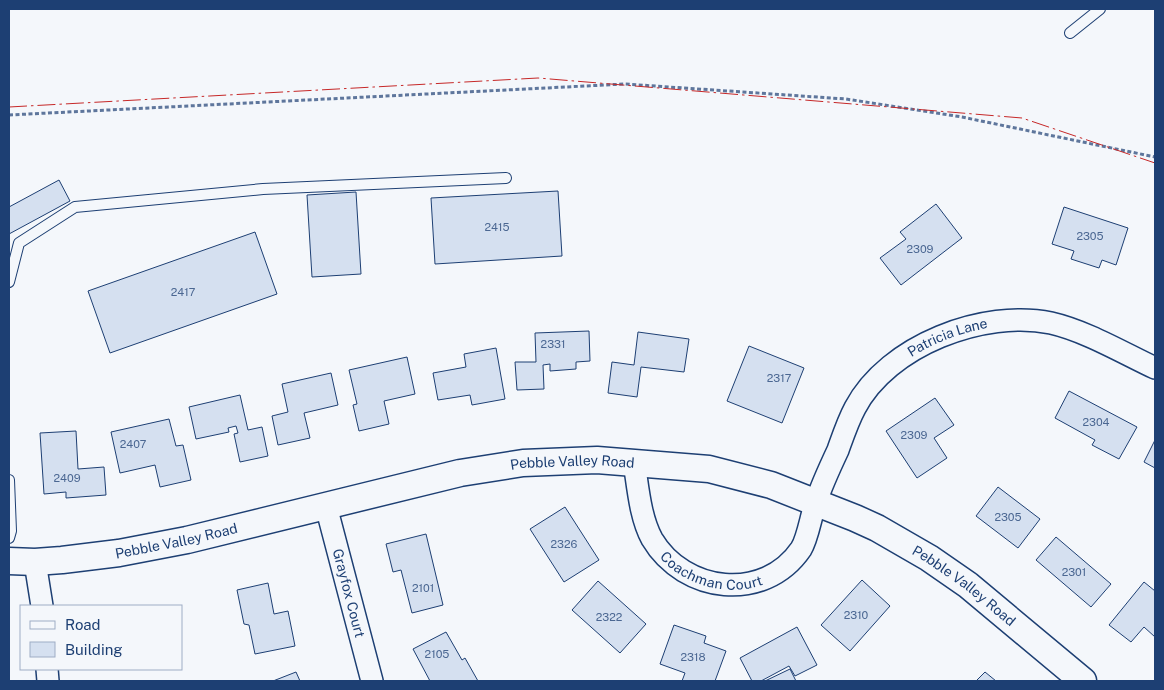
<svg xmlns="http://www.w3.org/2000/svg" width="1164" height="690" font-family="'Public Sans',sans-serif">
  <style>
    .building { fill: #d5e0f0; stroke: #1d3f73 }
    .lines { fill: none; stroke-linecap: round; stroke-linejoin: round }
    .service-casing { stroke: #1d3f73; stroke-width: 12 }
    .minor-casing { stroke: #1d3f73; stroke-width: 24 }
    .tertiary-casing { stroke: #1d3f73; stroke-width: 29 }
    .path { stroke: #5e769c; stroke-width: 3; stroke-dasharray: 4 2.5; stroke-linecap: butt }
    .service { stroke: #f4f7fb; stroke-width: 10 }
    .minor { stroke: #f4f7fb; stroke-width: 21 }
    .tertiary { stroke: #f4f7fb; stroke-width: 26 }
    .power { stroke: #c62828; stroke-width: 1; stroke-dasharray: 18 4 2.5 4; stroke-linecap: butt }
    .labels { text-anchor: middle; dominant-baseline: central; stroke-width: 4; stroke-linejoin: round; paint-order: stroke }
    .number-label { font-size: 11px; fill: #4b6792 }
    .street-label { font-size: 14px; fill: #1d3f73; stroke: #f4f7fb }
  </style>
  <rect width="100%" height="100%" fill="#f4f7fb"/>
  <path class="building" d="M 59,180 L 70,201 L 9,234 L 9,207 Z
    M 558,191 L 562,256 L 435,264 L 431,198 Z
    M 356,192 L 361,274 L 312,277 L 307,195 Z
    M 936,204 L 962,238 L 901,285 L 880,258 L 906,239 L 900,232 Z
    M 1064,207 L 1128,228 L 1116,265 L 1102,260 L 1099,268 L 1071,259 L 1074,251 L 1052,244 Z
    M 255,232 L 277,294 L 110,353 L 88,291 Z
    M 589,331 L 590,361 L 576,362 L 576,369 L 550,371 L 550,364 L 543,365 L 544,389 L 517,390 L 515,362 L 536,362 L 535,333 Z
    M 638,332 L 689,339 L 684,372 L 641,367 L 637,397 L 608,393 L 612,362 L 634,365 Z
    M 749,346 L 804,368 L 782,423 L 727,401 Z
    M 496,348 L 505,399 L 472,405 L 470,395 L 438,400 L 433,373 L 466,367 L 464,354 Z
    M 407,357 L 415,394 L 384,401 L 389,424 L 359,431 L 353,405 L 357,404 L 349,370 Z
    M 331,373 L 338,405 L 304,413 L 310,438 L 278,445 L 272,416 L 288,412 L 282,384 Z
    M 1069,391 L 1137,427 L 1119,459 L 1092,445 L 1095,440 L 1055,418 Z
    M 240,395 L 248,430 L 262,427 L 268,456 L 240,462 L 234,434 L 238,433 L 236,426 L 228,428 L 229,432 L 196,439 L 189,407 Z
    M 935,398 L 954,425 L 934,438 L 947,458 L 917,478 L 886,431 Z
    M 169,419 L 176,446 L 183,445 L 191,480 L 160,487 L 155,465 L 120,473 L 111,432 Z
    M 76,431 L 78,469 L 104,467 L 106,495 L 66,498 L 66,492 L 44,494 L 40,433 Z
    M 1155,440 L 1155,468 L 1144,462 Z
    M 998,487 L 1040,519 L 1018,548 L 976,516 Z
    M 565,507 L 599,560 L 564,582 L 530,529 Z
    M 426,534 L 443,605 L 412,613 L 401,570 L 393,572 L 386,544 Z
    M 1056,537 L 1111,584 L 1091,607 L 1036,560 Z
    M 862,580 L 890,606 L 850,651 L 821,625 Z
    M 598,581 L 646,624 L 620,653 L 572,610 Z
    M 1144,582 L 1155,591 L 1155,637 L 1144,627 L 1131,642 L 1109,625 Z
    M 268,583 L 274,614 L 288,611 L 295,646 L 255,654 L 249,625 L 244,624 L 237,590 Z
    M 674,625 L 706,636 L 704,643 L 726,651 L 715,681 L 682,681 L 685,673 L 660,664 Z
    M 797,627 L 817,665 L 795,676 L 789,666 L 761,681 L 752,681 L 740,658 Z
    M 446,632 L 462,660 L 465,658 L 478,681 L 430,681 L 413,649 Z
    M 790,669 L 796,681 L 765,681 Z
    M 296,672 L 300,681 L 273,681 Z
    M 985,672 L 996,681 L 976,681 Z"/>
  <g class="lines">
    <defs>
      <path id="service" d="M 1070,33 L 1100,9
        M 9,282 L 19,243 L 75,207 L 263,189 L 506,178
        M 9,480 L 11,531 L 9,538"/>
      <g id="minor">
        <path id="s1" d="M 634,462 C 638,487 640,517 652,539 C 684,593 764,603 801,549 C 808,538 811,515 816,502 C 822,484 830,467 838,450 C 843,436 848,421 855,408 C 888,345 984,309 1051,323 C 1086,331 1123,353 1155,368"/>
        <path id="s2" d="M 326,506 L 372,681"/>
        <path d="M 35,562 L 42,606"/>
        <path d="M 47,669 L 48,681"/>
      </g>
      <g id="tertiary">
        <path id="s3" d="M 9,561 L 35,562 L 62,560 L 119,553 L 187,540 L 460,473 L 523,463 L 597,460 L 709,469 L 771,485 L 855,518 L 877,528 L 929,558 L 968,585 L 1083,681"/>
      </g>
    </defs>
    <use href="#service" class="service-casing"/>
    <use href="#minor" class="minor-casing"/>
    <use href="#tertiary" class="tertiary-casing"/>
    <path class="path" d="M 9,115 L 625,84 L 846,99 L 962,117 L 1155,157"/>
    <use href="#service" class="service"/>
    <use href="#minor" class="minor"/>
    <use href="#tertiary" class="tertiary"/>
    <path class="power" d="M 9,107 L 538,78 L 1022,118 L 1155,163"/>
  </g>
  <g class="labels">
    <g class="number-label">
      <text x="497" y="227">2415</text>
      <text x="1090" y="236">2305</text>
      <text x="920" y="249">2309</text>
      <text x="183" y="292">2417</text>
      <text x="553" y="344">2331</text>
      <text x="779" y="378">2317</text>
      <text x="1096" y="422">2304</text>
      <text x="914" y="435">2309</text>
      <text x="133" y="444">2407</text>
      <text x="67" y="478">2409</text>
      <text x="1008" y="517">2305</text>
      <text x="564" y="544">2326</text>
      <text x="1074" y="572">2301</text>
      <text x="423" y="588">2101</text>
      <text x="856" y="615">2310</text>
      <text x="609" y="617">2322</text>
      <text x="437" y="654">2105</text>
      <text x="693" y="657">2318</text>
    </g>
    <g class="street-label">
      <text stroke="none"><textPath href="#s1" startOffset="528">Patricia Lane</textPath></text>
      <text stroke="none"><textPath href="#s3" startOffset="574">Pebble Valley Road</textPath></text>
      <text stroke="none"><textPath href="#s3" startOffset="169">Pebble Valley Road</textPath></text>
      <text stroke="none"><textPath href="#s1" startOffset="152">Coachman Court</textPath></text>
      <text stroke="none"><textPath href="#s3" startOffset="994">Pebble Valley Road</textPath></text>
      <text stroke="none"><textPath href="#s2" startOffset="90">Grayfox Court</textPath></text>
    </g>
  </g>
  <rect width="1164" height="690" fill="none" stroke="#1d3f73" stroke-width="20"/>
  <rect x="20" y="605" width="162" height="65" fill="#f4f7fb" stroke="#9eadc5"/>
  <rect x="30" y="621" width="25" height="8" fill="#f4f7fb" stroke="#9eadc5"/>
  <text x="65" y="630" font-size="15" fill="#1d3f73">Road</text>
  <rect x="30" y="642" width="25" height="15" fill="#d5e0f0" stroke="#9eadc5"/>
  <text x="65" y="655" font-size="15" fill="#1d3f73">Building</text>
</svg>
